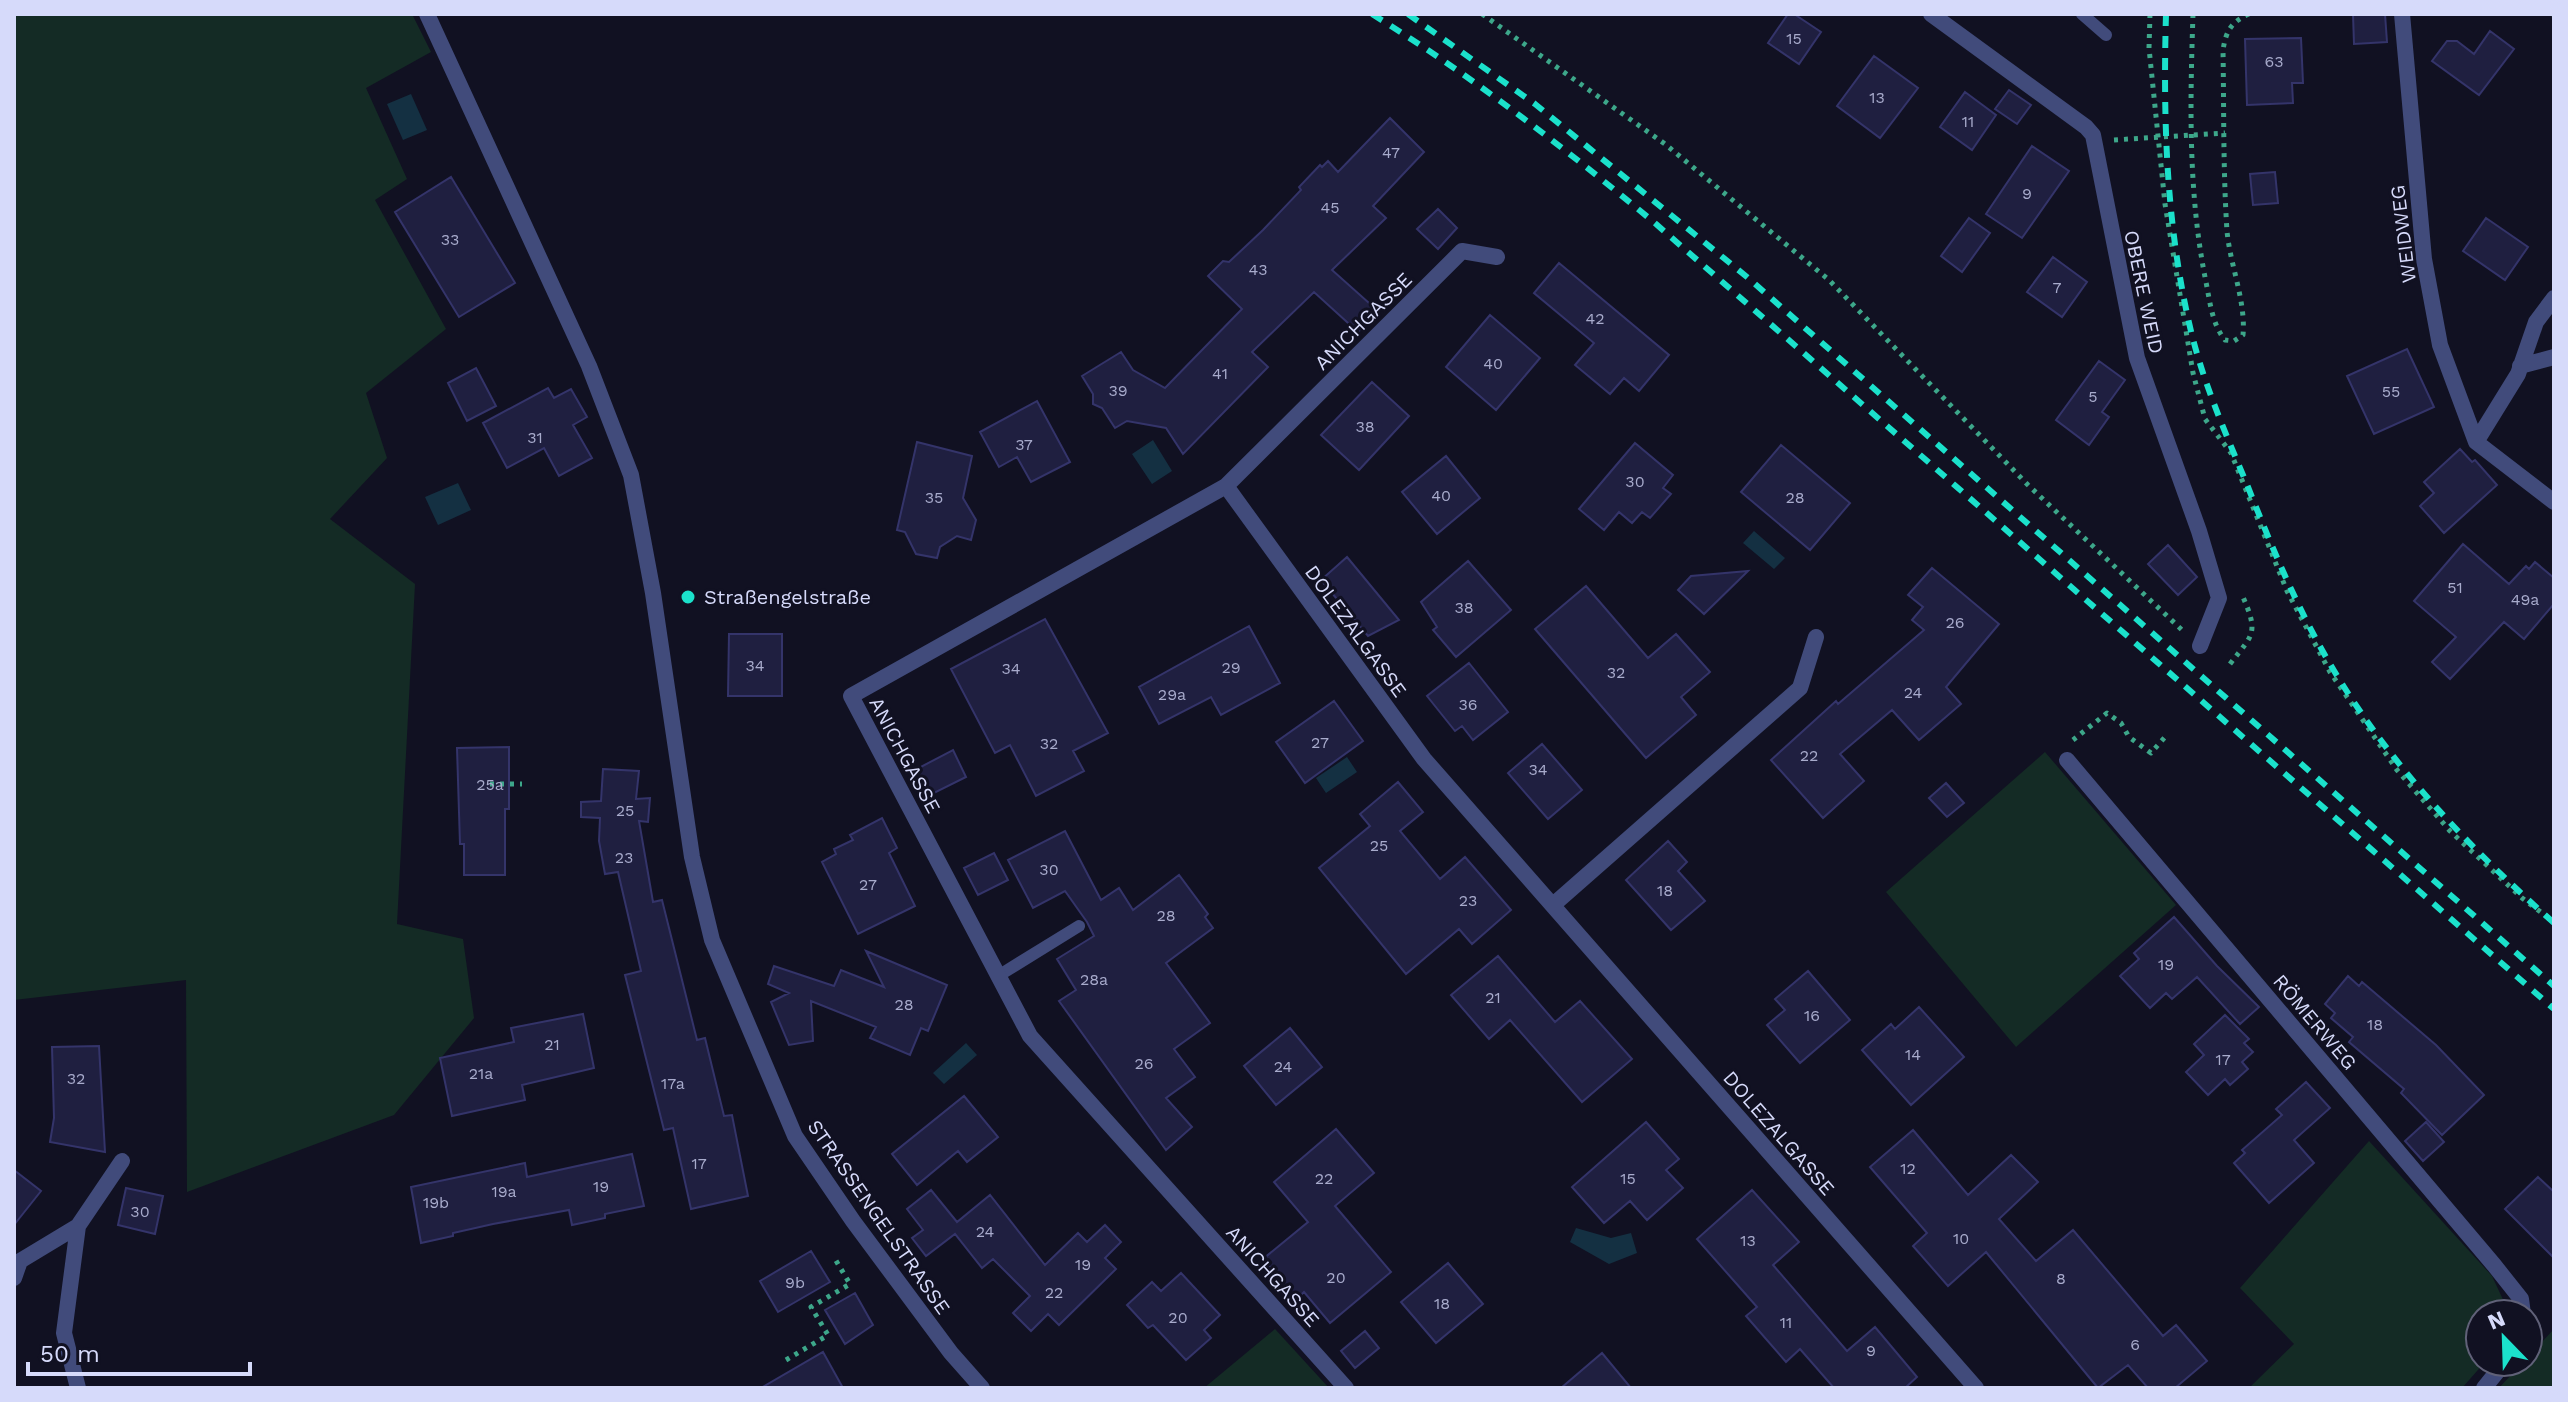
<svg xmlns="http://www.w3.org/2000/svg" width="2568" height="1402" font-family="'Work Sans',sans-serif">
  <style>
    .green { fill: #142b25 }
    .water { fill: #143042 }
    .building { fill: #1f1f40; stroke: #34346a; stroke-width: 2 }
    .lines { fill: none; stroke-linecap: round; stroke-linejoin: round }
    .path { stroke: #3da78a; stroke-width: 5; stroke-dasharray: 4 6; stroke-linecap: butt }
    .service { stroke: #414b7b; stroke-width: 12 }
    .minor { stroke: #414b7b; stroke-width: 16 }
    .rail { stroke: #1be1cb; stroke-width: 6; stroke-dasharray: 12 10; stroke-linecap: butt }
    .poi-dot { fill: #1be1cb; stroke: #112; stroke-width: 3 }
    .labels { text-anchor: middle; dominant-baseline: central; stroke-width: 6; stroke-linejoin: round; paint-order: stroke }
    .number-label { font-size: 16px; fill: #a8abcc }
    .street-label { font-size: 20px; fill: #d6dafa; stroke: #112 }
    .poi-label { font-size: 20px; fill: #d6dafa; stroke: #112; text-anchor: start }
  </style>
  <rect width="100%" height="100%" fill="#112"/>
  <path class="green" d="M 14,14 L 412,14 L 431,52 L 366,88 L 407,179 L 375,200 L 446,329 L 366,393 L 387,458 L 330,519 L 415,584 L 397,924 L 463,939 L 474,1018 L 394,1115 L 187,1192 L 186,980 L 14,1000 Z
    M 2045,752 L 2176,905 L 2016,1047 L 1886,892 Z
    M 2369,1141 L 2492,1276 L 2506,1306 L 2506,1314 L 2480,1314 L 2480,1362 L 2485,1362 L 2462,1388 L 2249,1388 L 2294,1344 L 2240,1288 Z
    M 1275,1329 L 1329,1388 L 1204,1388 Z
    M 2554,1329 L 2554,1388 L 2499,1388 L 2523,1362 L 2528,1362 L 2528,1357 Z"/>
  <path class="water" d="M 411,94 L 427,130 L 403,140 L 387,104 Z
    M 1153,440 L 1172,471 L 1152,484 L 1132,454 Z
    M 458,483 L 471,510 L 438,525 L 425,497 Z
    M 1754,531 L 1785,558 L 1774,569 L 1743,543 Z
    M 1347,757 L 1357,772 L 1326,793 L 1316,778 Z
    M 966,1043 L 977,1055 L 944,1084 L 933,1073 Z
    M 1576,1228 L 1611,1238 L 1631,1233 L 1637,1253 L 1609,1264 L 1570,1242 Z"/>
  <path class="building" d="M 1788,14 L 1794,14 L 1821,32 L 1799,64 L 1768,43 Z
    M 2353,14 L 2385,14 L 2387,42 L 2354,44 Z
    M 2490,31 L 2514,49 L 2479,95 L 2432,61 L 2447,41 L 2457,41 L 2474,54 Z
    M 2301,38 L 2303,83 L 2292,83 L 2293,103 L 2247,105 L 2245,39 Z
    M 1874,56 L 1918,88 L 1880,138 L 1837,106 Z
    M 2009,90 L 2031,105 L 2017,124 L 1995,109 Z
    M 1965,92 L 1996,115 L 1972,150 L 1940,127 Z
    M 1390,118 L 1424,152 L 1373,206 L 1386,218 L 1332,270 L 1378,311 L 1358,332 L 1314,292 L 1252,352 L 1268,367 L 1183,454 L 1166,428 L 1127,421 L 1115,428 L 1102,408 L 1093,404 L 1093,394 L 1082,376 L 1121,352 L 1133,370 L 1165,388 L 1242,309 L 1208,276 L 1223,261 L 1229,262 L 1263,230 L 1301,190 L 1299,187 L 1320,165 L 1322,167 L 1328,161 L 1338,172 Z
    M 2032,146 L 2069,171 L 2022,238 L 1986,214 Z
    M 2275,172 L 2278,203 L 2253,205 L 2250,174 Z
    M 451,177 L 515,283 L 459,317 L 395,212 Z
    M 1438,209 L 1457,228 L 1438,249 L 1417,229 Z
    M 1969,218 L 1990,233 L 1962,272 L 1941,256 Z
    M 2486,218 L 2528,247 L 2505,280 L 2463,251 Z
    M 2053,257 L 2087,282 L 2062,317 L 2027,292 Z
    M 1559,263 L 1669,355 L 1639,391 L 1624,378 L 1610,394 L 1575,365 L 1594,343 L 1534,293 Z
    M 1490,315 L 1540,358 L 1496,410 L 1446,367 Z
    M 2407,349 L 2434,407 L 2374,434 L 2347,376 Z
    M 2099,361 L 2125,380 L 2102,412 L 2109,417 L 2089,445 L 2056,420 Z
    M 476,368 L 496,406 L 467,421 L 448,383 Z
    M 1372,382 L 1409,416 L 1359,470 L 1321,435 Z
    M 548,388 L 554,398 L 571,389 L 587,417 L 573,425 L 592,458 L 559,476 L 544,448 L 507,468 L 483,423 Z
    M 1037,401 L 1070,462 L 1031,482 L 1017,457 L 999,467 L 980,432 Z
    M 917,442 L 972,456 L 963,498 L 976,520 L 971,540 L 957,536 L 940,547 L 937,558 L 916,554 L 905,532 L 897,530 Z
    M 1635,443 L 1673,475 L 1663,488 L 1671,494 L 1650,518 L 1642,512 L 1632,523 L 1619,512 L 1604,530 L 1579,509 Z
    M 1781,445 L 1850,503 L 1810,550 L 1741,492 Z
    M 2460,449 L 2472,462 L 2475,460 L 2497,485 L 2444,533 L 2420,506 L 2434,493 L 2424,482 Z
    M 1446,456 L 1480,498 L 1437,534 L 1402,492 Z
    M 2463,544 L 2509,584 L 2526,566 L 2529,569 L 2535,562 L 2554,578 L 2554,604 L 2524,639 L 2504,622 L 2450,679 L 2432,662 L 2456,637 L 2414,601 Z
    M 2168,545 L 2197,577 L 2178,595 L 2148,564 Z
    M 1347,557 L 1399,620 L 1368,636 L 1321,580 Z
    M 1468,561 L 1511,610 L 1456,657 L 1433,630 L 1437,627 L 1421,602 Z
    M 1932,568 L 1999,624 L 1946,687 L 1961,704 L 1919,740 L 1892,710 L 1840,754 L 1864,781 L 1823,818 L 1771,760 L 1836,701 L 1838,704 L 1924,630 L 1912,620 L 1923,607 L 1908,595 Z
    M 1748,571 L 1704,614 L 1678,590 L 1691,576 Z
    M 1586,586 L 1648,658 L 1676,634 L 1710,672 L 1681,697 L 1696,715 L 1646,758 L 1535,629 Z
    M 1045,619 L 1108,733 L 1073,751 L 1084,771 L 1036,796 L 1010,745 L 995,753 L 951,669 Z
    M 1249,626 L 1280,683 L 1221,715 L 1211,697 L 1159,724 L 1139,687 Z
    M 729,634 L 782,634 L 782,696 L 728,696 Z
    M 1469,663 L 1508,712 L 1473,740 L 1462,726 L 1455,731 L 1427,696 Z
    M 1334,701 L 1363,741 L 1305,783 L 1276,742 Z
    M 1542,744 L 1582,790 L 1548,819 L 1508,773 Z
    M 509,747 L 509,809 L 505,809 L 505,875 L 464,875 L 464,844 L 460,844 L 457,748 Z
    M 953,750 L 966,777 L 928,796 L 915,770 Z
    M 603,769 L 639,771 L 636,799 L 650,798 L 648,822 L 639,821 L 653,902 L 662,900 L 697,1040 L 705,1038 L 724,1116 L 732,1115 L 748,1196 L 691,1209 L 673,1128 L 664,1130 L 625,975 L 641,971 L 618,872 L 605,874 L 599,841 L 600,818 L 581,817 L 581,802 L 601,801 Z
    M 1398,782 L 1423,812 L 1400,831 L 1440,879 L 1465,857 L 1511,910 L 1472,944 L 1459,929 L 1406,974 L 1319,868 L 1370,826 L 1360,814 Z
    M 1946,783 L 1964,803 L 1947,817 L 1929,798 Z
    M 882,818 L 897,848 L 889,853 L 915,906 L 858,934 L 822,862 L 836,854 L 834,849 L 853,840 L 850,835 Z
    M 1065,831 L 1101,900 L 1119,888 L 1133,910 L 1179,875 L 1208,914 L 1205,917 L 1213,928 L 1166,963 L 1210,1023 L 1174,1049 L 1195,1077 L 1166,1098 L 1192,1127 L 1166,1150 L 1059,1001 L 1076,990 L 1057,959 L 1094,936 L 1087,922 L 1065,891 L 1033,908 L 1008,860 Z
    M 1668,841 L 1687,862 L 1678,871 L 1705,901 L 1671,930 L 1626,880 Z
    M 994,853 L 1008,880 L 978,895 L 964,868 Z
    M 2174,917 L 2217,966 L 2259,1007 L 2240,1024 L 2197,977 L 2172,999 L 2166,993 L 2150,1008 L 2120,976 L 2139,959 L 2134,953 Z
    M 866,951 L 947,985 L 928,1031 L 921,1028 L 910,1055 L 870,1038 L 876,1027 L 811,1001 L 813,1041 L 789,1045 L 771,1002 L 789,993 L 768,984 L 774,966 L 834,986 L 841,970 L 884,987 Z
    M 1498,956 L 1555,1022 L 1580,1001 L 1632,1059 L 1582,1102 L 1510,1020 L 1489,1039 L 1451,995 Z
    M 1808,971 L 1850,1020 L 1800,1063 L 1767,1025 L 1785,1010 L 1775,999 Z
    M 2348,976 L 2359,986 L 2362,982 L 2436,1045 L 2484,1095 L 2442,1135 L 2401,1093 L 2404,1089 L 2349,1042 L 2353,1037 L 2331,1018 L 2335,1013 L 2325,1004 Z
    M 1919,1007 L 1964,1057 L 1911,1105 L 1862,1050 L 1891,1024 L 1895,1029 Z
    M 583,1014 L 594,1068 L 522,1085 L 525,1100 L 452,1116 L 440,1058 L 514,1042 L 511,1028 Z
    M 2225,1015 L 2249,1039 L 2244,1043 L 2253,1052 L 2242,1062 L 2248,1069 L 2230,1085 L 2225,1079 L 2208,1095 L 2186,1072 L 2204,1055 L 2194,1044 Z
    M 1290,1028 L 1322,1067 L 1276,1105 L 1244,1066 Z
    M 99,1046 L 105,1152 L 50,1142 L 54,1118 L 52,1047 Z
    M 2306,1082 L 2330,1108 L 2294,1140 L 2314,1163 L 2269,1203 L 2234,1163 L 2245,1153 L 2242,1150 L 2282,1115 L 2276,1109 Z
    M 964,1096 L 998,1137 L 967,1162 L 958,1151 L 917,1185 L 892,1154 Z
    M 1646,1122 L 1679,1159 L 1666,1170 L 1683,1188 L 1647,1220 L 1630,1201 L 1604,1223 L 1572,1187 Z
    M 2426,1122 L 2444,1142 L 2423,1161 L 2405,1141 Z
    M 1336,1129 L 1374,1173 L 1335,1206 L 1391,1272 L 1330,1323 L 1304,1292 L 1297,1299 L 1263,1259 L 1308,1222 L 1274,1182 Z
    M 1913,1130 L 1968,1195 L 2011,1155 L 2038,1182 L 1999,1219 L 2036,1261 L 2073,1230 L 2163,1336 L 2176,1325 L 2207,1361 L 2175,1388 L 2148,1388 L 2128,1365 L 2098,1388 L 1986,1252 L 1948,1286 L 1913,1246 L 1927,1233 L 1870,1167 Z
    M 632,1154 L 644,1206 L 605,1214 L 605,1218 L 572,1225 L 569,1210 L 493,1224 L 453,1233 L 453,1236 L 421,1243 L 411,1187 L 525,1163 L 527,1177 Z
    M 14,1170 L 41,1191 L 14,1225 Z
    M 2538,1177 L 2554,1192 L 2554,1258 L 2505,1209 Z
    M 126,1188 L 163,1196 L 155,1234 L 118,1225 Z
    M 931,1190 L 957,1222 L 990,1195 L 1045,1265 L 1078,1233 L 1087,1242 L 1105,1225 L 1121,1242 L 1105,1258 L 1116,1269 L 1059,1325 L 1048,1314 L 1031,1331 L 1013,1313 L 1030,1296 L 993,1259 L 982,1268 L 955,1234 L 926,1256 L 912,1238 L 923,1230 L 907,1209 Z
    M 1752,1190 L 1799,1242 L 1773,1265 L 1847,1351 L 1875,1327 L 1917,1377 L 1905,1388 L 1834,1388 L 1800,1349 L 1786,1362 L 1746,1316 L 1757,1307 L 1697,1239 Z
    M 811,1251 L 830,1282 L 778,1312 L 760,1281 Z
    M 1448,1263 L 1483,1304 L 1436,1343 L 1401,1302 Z
    M 1181,1273 L 1220,1315 L 1204,1330 L 1211,1338 L 1186,1360 L 1153,1325 L 1148,1328 L 1127,1305 L 1152,1282 L 1161,1291 Z
    M 855,1293 L 873,1325 L 845,1344 L 825,1310 Z
    M 1365,1331 L 1379,1348 L 1355,1368 L 1341,1351 Z
    M 823,1352 L 843,1388 L 761,1388 Z
    M 1602,1353 L 1631,1388 L 1561,1388 Z"/>
  <g class="lines">
    <path class="path" d="M 1482,14 L 1665,144 L 1829,280 L 2028,485 L 2182,630
      M 2150,14 L 2149,48 L 2165,204 L 2193,373 L 2205,419 L 2231,453 L 2287,591 L 2330,672 L 2397,770 L 2450,831 L 2522,898 L 2554,922
      M 2193,14 C 2190,104 2188,194 2206,282 C 2210,302 2212,324 2225,340 L 2234,341 L 2243,335 C 2246,301 2230,265 2227,231 C 2223,171 2224,110 2223,50 C 2226,31 2231,22 2249,14
      M 2553,14 L 2554,15
      M 2114,140 L 2225,133
      M 2230,664 C 2253,634 2259,634 2243,597
      M 2073,740 L 2107,713 L 2121,723 L 2129,737 L 2151,753 L 2166,736
      M 490,784 L 522,784
      M 786,1360 L 828,1335 L 811,1307 L 850,1284 L 835,1259"/>
    <path class="service" d="M 2082,14 L 2106,35
      M 998,976 L 1079,926"/>
    <path class="minor" d="M 427,14 L 589,366 L 631,475 L 653,593 L 692,857 L 712,940 L 795,1136 L 853,1221 L 951,1353 L 982,1388
      M 1931,14 L 2086,127 L 2093,135 L 2137,358 L 2199,531 L 2219,598 L 2200,646
      M 2402,14 L 2424,259 L 2440,345 L 2476,442 L 2554,502
      M 2520,366 L 2554,357
      M 2476,442 L 2518,374 L 2536,322 L 2554,298
      M 1226,486 L 1424,759 L 1976,1388
      M 2067,760 L 2494,1265 L 2521,1299 L 2523,1314
      M 1553,905 L 1800,688 L 1816,637
      M 14,1278 L 20,1261 L 78,1226 L 122,1161
      M 78,1388 L 64,1333 L 78,1226
      M 1346,1388 L 1030,1036 L 851,696 L 1226,486 L 1462,251 L 1497,257
      M 2484,1388 L 2505,1362"/>
    <path class="rail" d="M 1372,14 C 1472,76 1566,149 1656,224 L 2554,1009
      M 1408,14 L 1535,104 L 1747,277 L 2554,986
      M 2166,14 C 2163,119 2166,224 2190,327 C 2203,383 2226,434 2248,487 C 2271,545 2295,603 2326,657 C 2384,759 2467,846 2554,923"/>
  </g>
  <circle class="poi-dot" cx="688" cy="597" r="8"/>
  <g class="labels">
    <g class="number-label">
      <text x="1794" y="38">15</text>
      <text x="2274" y="61">63</text>
      <text x="1877" y="97">13</text>
      <text x="1968" y="121">11</text>
      <text x="1391" y="152">47</text>
      <text x="2027" y="193">9</text>
      <text x="1330" y="207">45</text>
      <text x="450" y="239">33</text>
      <text x="1258" y="269">43</text>
      <text x="2057" y="287">7</text>
      <text x="1595" y="318">42</text>
      <text x="1493" y="363">40</text>
      <text x="1220" y="373">41</text>
      <text x="1118" y="390">39</text>
      <text x="2391" y="391">55</text>
      <text x="2093" y="396">5</text>
      <text x="1365" y="426">38</text>
      <text x="535" y="437">31</text>
      <text x="1024" y="444">37</text>
      <text x="1635" y="481">30</text>
      <text x="1441" y="495">40</text>
      <text x="934" y="497">35</text>
      <text x="1795" y="497">28</text>
      <text x="2455" y="587">51</text>
      <text x="2525" y="599">49a</text>
      <text x="1464" y="607">38</text>
      <text x="1955" y="622">26</text>
      <text x="755" y="665">34</text>
      <text x="1231" y="667">29</text>
      <text x="1011" y="668">34</text>
      <text x="1616" y="672">32</text>
      <text x="1913" y="692">24</text>
      <text x="1172" y="694">29a</text>
      <text x="1468" y="704">36</text>
      <text x="1320" y="742">27</text>
      <text x="1049" y="743">32</text>
      <text x="1809" y="755">22</text>
      <text x="1538" y="769">34</text>
      <text x="490" y="784">25a</text>
      <text x="625" y="810">25</text>
      <text x="1379" y="845">25</text>
      <text x="624" y="857">23</text>
      <text x="1049" y="869">30</text>
      <text x="868" y="884">27</text>
      <text x="1665" y="890">18</text>
      <text x="1468" y="900">23</text>
      <text x="1166" y="915">28</text>
      <text x="2166" y="964">19</text>
      <text x="1094" y="979">28a</text>
      <text x="1493" y="997">21</text>
      <text x="904" y="1004">28</text>
      <text x="1812" y="1015">16</text>
      <text x="2375" y="1024">18</text>
      <text x="552" y="1044">21</text>
      <text x="1913" y="1054">14</text>
      <text x="2223" y="1059">17</text>
      <text x="1144" y="1063">26</text>
      <text x="1283" y="1066">24</text>
      <text x="481" y="1073">21a</text>
      <text x="76" y="1078">32</text>
      <text x="673" y="1083">17a</text>
      <text x="699" y="1163">17</text>
      <text x="1908" y="1168">12</text>
      <text x="1324" y="1178">22</text>
      <text x="1628" y="1178">15</text>
      <text x="601" y="1186">19</text>
      <text x="504" y="1191">19a</text>
      <text x="436" y="1202">19b</text>
      <text x="140" y="1211">30</text>
      <text x="985" y="1231">24</text>
      <text x="1961" y="1238">10</text>
      <text x="1748" y="1240">13</text>
      <text x="1083" y="1264">19</text>
      <text x="1336" y="1277">20</text>
      <text x="2061" y="1278">8</text>
      <text x="795" y="1282">9b</text>
      <text x="1054" y="1292">22</text>
      <text x="1442" y="1303">18</text>
      <text x="1178" y="1317">20</text>
      <text x="1786" y="1322">11</text>
      <text x="2135" y="1344">6</text>
      <text x="1871" y="1350">9</text>
    </g>
    <g class="street-label">
      <text transform="translate(2403 234) rotate(-97)">WEIDWEG</text>
      <text transform="translate(2144 292) rotate(78)">OBERE WEID</text>
      <text transform="translate(1363 321) rotate(-45)">ANICHGASSE</text>
      <text transform="translate(1356 631) rotate(54)">DOLEZALGASSE</text>
      <text transform="translate(905 755) rotate(62)">ANICHGASSE</text>
      <text transform="translate(2315 1022) rotate(50)">RÖMERWEG</text>
      <text transform="translate(1779 1133) rotate(49)">DOLEZALGASSE</text>
      <text transform="translate(879 1217) rotate(55)">STRASSENGELSTRASSE</text>
      <text transform="translate(1273 1276) rotate(48)">ANICHGASSE</text>
    </g>
    <g class="poi-label">
      <text x="704" y="597">Straßengelstraße</text>
    </g>
  </g>
  <rect width="2568" height="1402" fill="none" stroke="#d6dafa" stroke-width="32"/>
  <g transform="translate(2504 1338) rotate(337)"><circle r="38" fill="#111122" stroke="#606178" stroke-width="2"/>
  <path d="M0-6L14 30L0 20L-14 30Z" fill="#1be1cb"/>
  <text y="-12" font-size="22" font-weight="bold" text-anchor="middle" fill="#d6dafa">N</text>
  </g>
  <path d="M28 1362v12h222v-12" fill="none" stroke="#d6dafa" stroke-width="4"/>
  <text x="40" y="1362" font-size="24" fill="#d6dafa" stroke="#111122" stroke-width="6" paint-order="stroke">50 m</text>
</svg>
